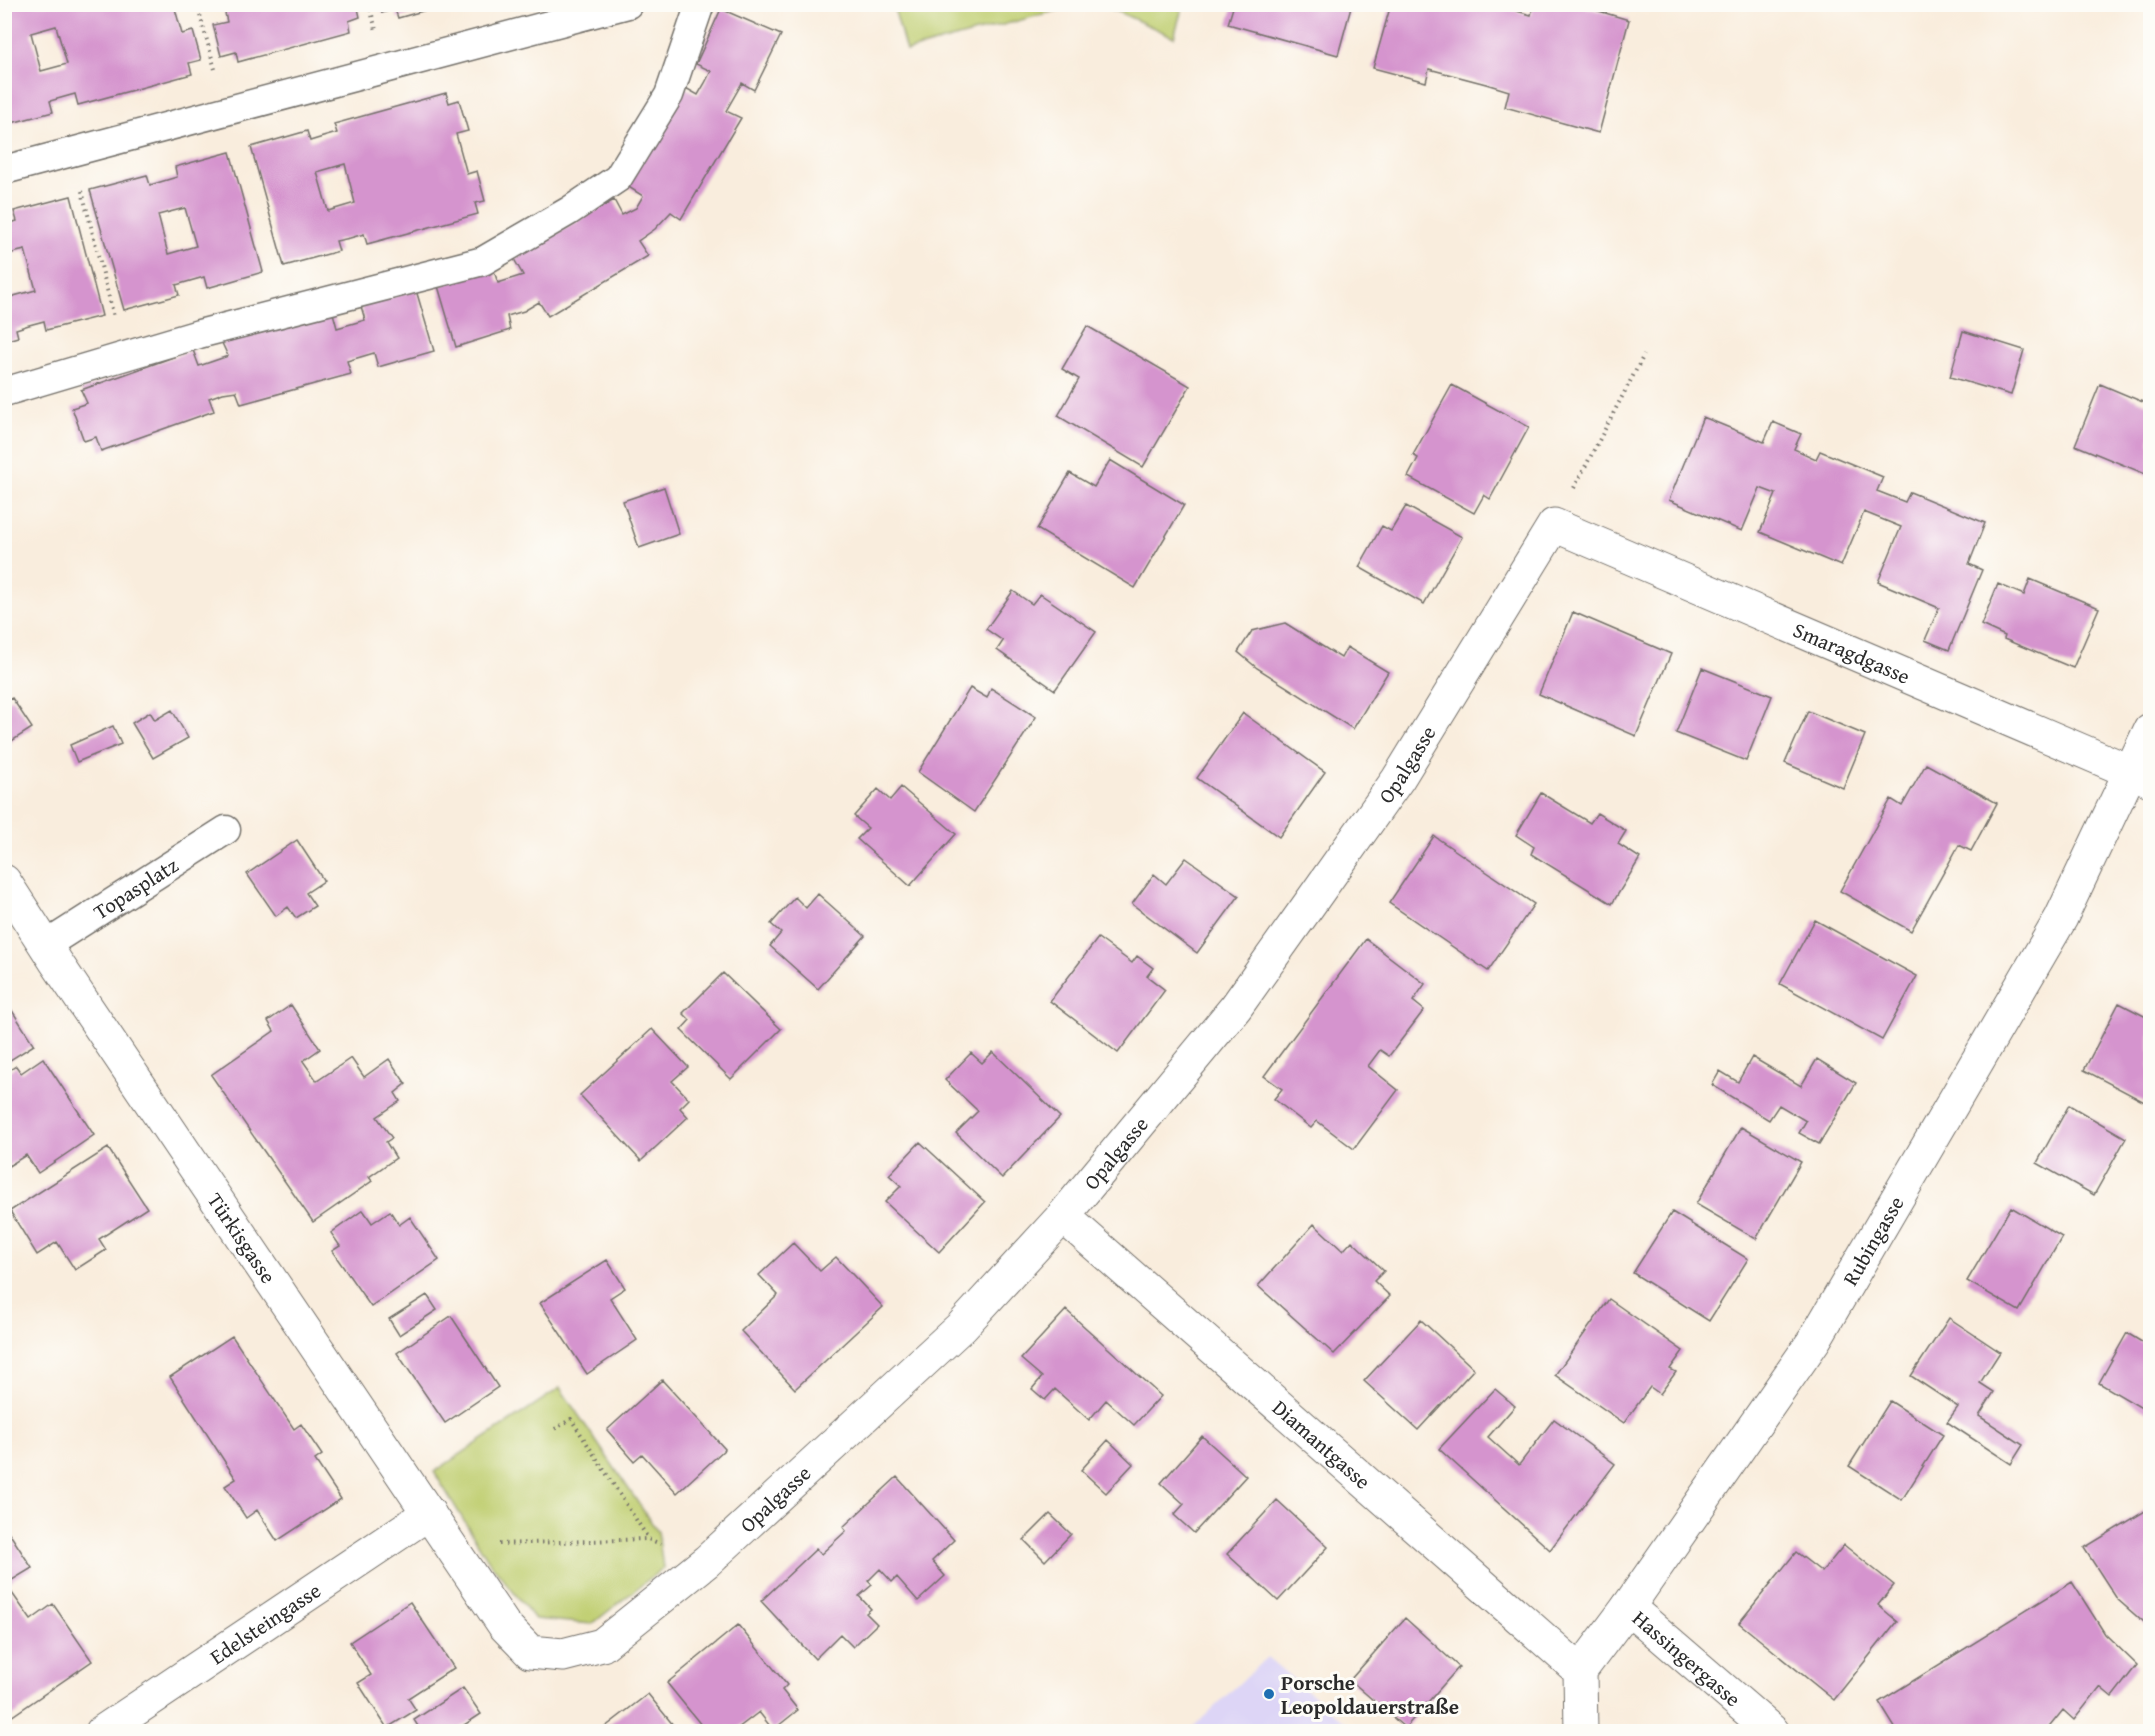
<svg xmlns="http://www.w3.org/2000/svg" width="2155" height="1736" font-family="'Gentium Book Plus',serif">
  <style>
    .built { fill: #ddd5f6 }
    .green { fill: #bfce70; stroke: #757c4e; stroke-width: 1.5 }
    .building { fill: #d594ce; fill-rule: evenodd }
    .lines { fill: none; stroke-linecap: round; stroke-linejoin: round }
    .lane-casing { stroke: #736f69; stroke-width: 31 }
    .street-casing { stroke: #736f69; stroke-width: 35 }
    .path { stroke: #736f69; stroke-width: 4; stroke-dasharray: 1.5 4.5; stroke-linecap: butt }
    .lane { stroke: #fff; stroke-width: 28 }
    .street { stroke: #fff; stroke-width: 33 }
    .poi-dot { fill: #1f6fb2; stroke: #fdfcf7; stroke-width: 2 }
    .labels { text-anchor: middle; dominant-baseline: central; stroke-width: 6; stroke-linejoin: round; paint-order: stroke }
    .street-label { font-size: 21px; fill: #2b2b2b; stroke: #fdfcf7 }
    .poi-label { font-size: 21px; font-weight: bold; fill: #2b2b2b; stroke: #fdfcf7; text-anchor: start }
  </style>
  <rect width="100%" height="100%" fill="#fdfcf7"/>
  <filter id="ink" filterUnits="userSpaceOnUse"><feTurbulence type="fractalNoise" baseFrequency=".0167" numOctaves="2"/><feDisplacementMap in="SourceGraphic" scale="12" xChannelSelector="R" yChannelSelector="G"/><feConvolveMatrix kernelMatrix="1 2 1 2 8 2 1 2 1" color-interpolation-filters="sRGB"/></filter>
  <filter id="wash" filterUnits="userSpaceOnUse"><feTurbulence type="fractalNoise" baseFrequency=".008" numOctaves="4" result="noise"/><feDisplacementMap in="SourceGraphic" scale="24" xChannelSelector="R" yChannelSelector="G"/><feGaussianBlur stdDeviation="1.35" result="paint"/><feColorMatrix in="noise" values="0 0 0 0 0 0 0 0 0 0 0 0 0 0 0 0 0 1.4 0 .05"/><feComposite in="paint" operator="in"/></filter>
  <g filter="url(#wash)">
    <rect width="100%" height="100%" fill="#f9eddd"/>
    <path class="built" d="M 1267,1657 L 1355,1731 L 1189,1731 Z"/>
    <path class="green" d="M 893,4 L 1077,4 L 1077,5 L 906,51 Z
      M 1103,5 L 1183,5 L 1174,37 Z
      M 560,1388 L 658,1532 L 663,1568 L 592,1624 L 535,1619 L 488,1560 L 434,1472 Z"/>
    <g id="blocks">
      <path class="building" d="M 223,4 L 357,4 L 360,17 L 349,21 L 351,31 L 238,62 L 236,52 L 221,56 L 213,25 L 227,22 Z
        M 379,4 L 444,4 L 444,5 L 398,18 L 395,9 L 382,13 Z
        M 1234,4 L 1352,4 L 1338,55 L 1228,24 Z
        M 1391,4 L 1492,4 L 1531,15 L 1534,4 L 1575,4 L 1629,20 L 1599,133 L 1505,107 L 1509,91 L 1486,84 L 1429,69 L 1426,82 L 1373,68 Z
        M 4,5 L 174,5 L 182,34 L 193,31 L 201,60 L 189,63 L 192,74 L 78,105 L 75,94 L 50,101 L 53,112 L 4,125 ZM 56,26 L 67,64 L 41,71 L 31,33 Z
        M 721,9 L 781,35 L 754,90 L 742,83 L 726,111 L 741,118 L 681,219 L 671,212 L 655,229 L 638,241 L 648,256 L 548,316 L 539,302 L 524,311 L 507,316 L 510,330 L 456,347 L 438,286 L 493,268 L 498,283 L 523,275 L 514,259 L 614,200 L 622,215 L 636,208 L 643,196 L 627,186 L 684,87 L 698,95 L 705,83 L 711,71 L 696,64 Z
        M 446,93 L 449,103 L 459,100 L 468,131 L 456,134 L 467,174 L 477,171 L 485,201 L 475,203 L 478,214 L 367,244 L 364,234 L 350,238 L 336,241 L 339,251 L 284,266 L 251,147 L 307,131 L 310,141 L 323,137 L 337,133 L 334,124 ZM 345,164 L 355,203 L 328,211 L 317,172 Z
        M 230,152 L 263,272 L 207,288 L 204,277 L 176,285 L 179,295 L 124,310 L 90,190 L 147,175 L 150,185 L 177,177 L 175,167 ZM 185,208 L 196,246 L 168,254 L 158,215 Z
        M 71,196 L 102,316 L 46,330 L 44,321 L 29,325 L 16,329 L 18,337 L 4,341 L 4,294 L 6,298 L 36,290 L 25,250 L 4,255 L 4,225 L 17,221 L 14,211 Z
        M 416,290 L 434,351 L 378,367 L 374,353 L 347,361 L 351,374 L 241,404 L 236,391 L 223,393 L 209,398 L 214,411 L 101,451 L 96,437 L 84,441 L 72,408 L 87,403 L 81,390 L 193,350 L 199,366 L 228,356 L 222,343 L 333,313 L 337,328 L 365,320 L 361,306 Z
        M 1087,326 L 1190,386 L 1143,467 L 1058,416 L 1079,379 L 1062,369 Z
        M 1963,331 L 2024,350 L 2011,395 L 1950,377 Z
        M 2100,384 L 2150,405 L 2150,476 L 2075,445 Z
        M 1452,385 L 1529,427 L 1490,499 L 1484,495 L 1474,513 L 1408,477 L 1418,458 L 1413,455 Z
        M 1703,417 L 1764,442 L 1773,422 L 1801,434 L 1794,449 L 1816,459 L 1820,451 L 1883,477 L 1877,491 L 1905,502 L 1910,492 L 1985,523 L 1969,564 L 1982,570 L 1949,650 L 1925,640 L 1939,608 L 1878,582 L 1901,527 L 1864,512 L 1841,566 L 1760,532 L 1776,494 L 1760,488 L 1742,531 L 1669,500 Z
        M 1110,460 L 1184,505 L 1135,588 L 1037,529 L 1070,473 L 1094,487 Z
        M 664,487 L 679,534 L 639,548 L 623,501 Z
        M 1406,506 L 1462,537 L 1424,604 L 1359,567 L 1382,526 L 1391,531 Z
        M 2030,579 L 2099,608 L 2073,668 L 2004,639 L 2005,636 L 1981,625 L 1998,584 L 2024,595 Z
        M 1013,591 L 1032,604 L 1040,594 L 1096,632 L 1055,690 L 997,650 L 1003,641 L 986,629 Z
        M 1573,612 L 1671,654 L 1636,736 L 1539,694 Z
        M 1285,623 L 1341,658 L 1347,647 L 1388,672 L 1353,729 L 1257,668 L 1238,652 L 1252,631 Z
        M 1702,668 L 1772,696 L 1746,761 L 1676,733 Z
        M 970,688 L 987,698 L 991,688 L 1036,717 L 974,812 L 918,772 Z
        M 12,698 L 32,728 L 4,746 L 4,702 Z
        M 172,710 L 188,738 L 153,758 L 132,723 L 150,712 L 155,720 Z
        M 1808,711 L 1865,735 L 1843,788 L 1785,763 Z
        M 1243,713 L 1325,772 L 1279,837 L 1197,778 Z
        M 113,726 L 121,744 L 77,762 L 70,745 Z
        M 1926,764 L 1997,803 L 1971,851 L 1959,845 L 1911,931 L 1840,891 L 1891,799 L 1902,806 Z
        M 901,787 L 956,834 L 910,886 L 857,839 L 868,828 L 854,816 L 878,789 L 890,800 Z
        M 1541,793 L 1590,823 L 1597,813 L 1626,831 L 1618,844 L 1640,858 L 1612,904 L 1531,854 L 1534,847 L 1516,835 Z
        M 1434,836 L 1534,904 L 1488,971 L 1389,903 Z
        M 297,840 L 324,881 L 306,893 L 315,906 L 296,918 L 288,907 L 276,916 L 247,874 Z
        M 1186,858 L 1239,896 L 1197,953 L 1132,904 L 1154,874 L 1166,884 Z
        M 818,894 L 865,936 L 818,989 L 770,946 L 781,933 L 771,924 L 795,897 L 806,908 Z
        M 1815,920 L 1917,976 L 1882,1040 L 1780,984 Z
        M 1098,938 L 1132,963 L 1137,956 L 1153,968 L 1147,976 L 1165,990 L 1118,1053 L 1050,1001 Z
        M 1366,939 L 1425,984 L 1413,1001 L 1424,1010 L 1389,1056 L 1380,1050 L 1368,1066 L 1398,1090 L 1354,1149 L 1317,1121 L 1311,1128 L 1274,1099 L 1282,1089 L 1264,1076 Z
        M 723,973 L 781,1029 L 731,1079 L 681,1030 L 690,1020 L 683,1013 Z
        M 4,998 L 34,1045 L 4,1064 Z
        M 2119,1003 L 2150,1019 L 2150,1105 L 2084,1070 Z
        M 291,1005 L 320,1049 L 303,1061 L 317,1081 L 351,1058 L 364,1077 L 389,1059 L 406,1084 L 395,1093 L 400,1101 L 377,1117 L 392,1138 L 386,1142 L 396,1158 L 369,1177 L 372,1181 L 313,1222 L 211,1075 L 274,1031 L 268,1021 Z
        M 652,1029 L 688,1067 L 672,1081 L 689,1099 L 680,1108 L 688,1117 L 641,1161 L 580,1095 Z
        M 993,1052 L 1060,1117 L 1002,1178 L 956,1133 L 978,1111 L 945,1080 L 971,1053 L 982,1063 Z
        M 1752,1057 L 1801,1086 L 1817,1059 L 1856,1083 L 1819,1144 L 1799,1133 L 1806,1121 L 1779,1105 L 1769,1120 L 1712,1085 L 1720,1071 L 1738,1082 Z
        M 43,1058 L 94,1135 L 38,1173 L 26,1155 L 4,1169 L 4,1074 L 16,1066 L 21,1073 Z
        M 2069,1105 L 2126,1138 L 2094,1195 L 2037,1163 Z
        M 1741,1127 L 1801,1162 L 1756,1239 L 1696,1204 Z
        M 920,1142 L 985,1202 L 939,1252 L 885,1202 L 901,1186 L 889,1175 Z
        M 108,1148 L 147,1208 L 99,1239 L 106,1250 L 75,1270 L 57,1242 L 37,1255 L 10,1211 Z
        M 2011,1207 L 2062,1237 L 2019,1311 L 1967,1281 Z
        M 363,1210 L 372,1223 L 390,1211 L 399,1225 L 410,1217 L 439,1260 L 371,1307 L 332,1251 L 340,1246 L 331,1233 Z
        M 1672,1212 L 1748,1259 L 1709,1321 L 1633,1273 Z
        M 1314,1224 L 1343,1251 L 1352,1241 L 1384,1271 L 1374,1281 L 1390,1296 L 1334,1354 L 1258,1286 Z
        M 793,1243 L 820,1271 L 836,1257 L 883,1307 L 795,1389 L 741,1331 L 778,1295 L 759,1275 Z
        M 607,1260 L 625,1288 L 610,1298 L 637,1340 L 587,1374 L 540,1303 Z
        M 427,1295 L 437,1310 L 399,1335 L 389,1319 Z
        M 1609,1299 L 1683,1351 L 1670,1369 L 1676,1372 L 1660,1394 L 1650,1387 L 1624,1423 L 1555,1375 Z
        M 1066,1310 L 1161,1396 L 1134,1425 L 1106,1400 L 1089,1420 L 1055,1389 L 1045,1400 L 1032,1389 L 1042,1377 L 1021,1359 Z
        M 451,1316 L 498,1387 L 445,1423 L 397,1353 Z
        M 1949,1318 L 2000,1352 L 1980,1383 L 1994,1392 L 1979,1416 L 2023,1445 L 2011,1464 L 1947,1422 L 1958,1407 L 1911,1376 Z
        M 1421,1320 L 1474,1369 L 1418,1430 L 1364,1381 Z
        M 2127,1333 L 2150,1347 L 2150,1413 L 2099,1383 Z
        M 232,1336 L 294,1429 L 301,1424 L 322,1455 L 315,1460 L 341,1499 L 277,1541 L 257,1510 L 246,1518 L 225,1486 L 236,1479 L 170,1377 Z
        M 662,1380 L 725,1449 L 677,1493 L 642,1454 L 634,1461 L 607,1430 Z
        M 1495,1389 L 1515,1406 L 1488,1437 L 1519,1465 L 1554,1419 L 1615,1464 L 1550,1550 L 1439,1449 Z
        M 1890,1401 L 1943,1435 L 1902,1500 L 1849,1466 Z
        M 1202,1436 L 1246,1476 L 1194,1533 L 1174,1515 L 1184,1504 L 1161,1483 Z
        M 1108,1440 L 1133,1464 L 1106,1493 L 1081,1470 Z
        M 897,1477 L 954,1540 L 932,1561 L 945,1576 L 918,1601 L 897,1577 L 892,1582 L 880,1569 L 868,1581 L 872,1585 L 859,1596 L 871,1609 L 866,1613 L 877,1624 L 853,1647 L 840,1634 L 815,1659 L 761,1601 L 816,1549 L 821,1554 L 846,1531 L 843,1527 Z
        M 1277,1500 L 1328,1547 L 1278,1601 L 1227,1554 Z
        M 2150,1508 L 2150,1628 L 2117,1599 L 2084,1548 Z
        M 1050,1514 L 1071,1534 L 1045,1561 L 1024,1540 Z
        M 4,1525 L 32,1568 L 4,1585 Z
        M 1844,1545 L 1894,1585 L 1878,1605 L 1897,1621 L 1834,1700 L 1739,1623 L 1796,1552 L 1822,1572 Z
        M 2072,1582 L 2105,1634 L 2137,1665 L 2112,1697 L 2100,1687 L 2074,1720 L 2063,1710 L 2046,1731 L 1897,1731 L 1879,1702 Z
        M 7,1586 L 31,1620 L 53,1604 L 92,1661 L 8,1719 L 4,1714 L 4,1588 Z
        M 410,1602 L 454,1668 L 408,1698 L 416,1710 L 387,1728 L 358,1683 L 371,1675 L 350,1642 Z
        M 1405,1618 L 1459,1667 L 1405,1728 L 1350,1680 Z
        M 738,1625 L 787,1685 L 782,1690 L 798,1710 L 773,1730 L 759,1712 L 734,1731 L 706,1731 L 667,1683 Z
        M 463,1688 L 481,1714 L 455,1731 L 421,1731 L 414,1720 Z
        M 648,1694 L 678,1731 L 600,1731 Z"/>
    </g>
  </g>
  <g filter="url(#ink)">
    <use href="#blocks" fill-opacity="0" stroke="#736f69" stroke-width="1.5"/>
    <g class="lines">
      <defs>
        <g id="lane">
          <path d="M 4,170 L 628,4"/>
          <path d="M 4,392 L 199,334 L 483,261 L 569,211 L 618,178 L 669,95 L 700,4"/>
          <path id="s1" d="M 46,945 L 226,830"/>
        </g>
        <g id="street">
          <path id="s2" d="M 4,881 L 56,962 L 504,1625 L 530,1652 L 563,1655 L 602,1645 L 707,1561 L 962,1326 L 1063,1216 L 1236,1007 L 1308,906 L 1398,779 L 1554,525 L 2150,780"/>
          <path id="s3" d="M 1063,1216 L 1580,1671"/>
          <path id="s4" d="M 1628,1607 L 1773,1732"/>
          <path id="s5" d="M 102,1732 L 429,1513"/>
          <path id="s6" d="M 1581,1732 L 1580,1671 L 1628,1607 L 1815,1339 L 2061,918 L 2150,730"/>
        </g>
      </defs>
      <use href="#lane" class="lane-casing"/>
      <use href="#street" class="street-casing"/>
      <path class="path" d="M 197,4 L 216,73
        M 369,4 L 376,30
        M 82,191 L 114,317
        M 1574,488 L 1644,355
        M 555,1429 L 571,1419 L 648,1538
        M 499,1544 L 648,1539 L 661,1544"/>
      <use href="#lane" class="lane"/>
      <use href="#street" class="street"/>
    </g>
  </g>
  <circle class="poi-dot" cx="1269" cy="1694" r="6"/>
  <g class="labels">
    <g class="street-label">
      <text stroke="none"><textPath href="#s2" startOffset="2811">Smaragdgasse</textPath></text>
      <text stroke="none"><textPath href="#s2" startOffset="2206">Opalgasse</textPath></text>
      <text stroke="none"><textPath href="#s1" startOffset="106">Topasplatz</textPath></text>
      <text stroke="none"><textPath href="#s2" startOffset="1720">Opalgasse</textPath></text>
      <text stroke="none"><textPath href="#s2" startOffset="429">Türkisgasse</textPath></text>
      <text stroke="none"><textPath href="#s6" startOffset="582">Rubingasse</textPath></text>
      <text stroke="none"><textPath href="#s3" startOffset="345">Diamantgasse</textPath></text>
      <text stroke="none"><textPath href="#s2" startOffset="1234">Opalgasse</textPath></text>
      <text stroke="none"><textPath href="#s5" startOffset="196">Edelsteingasse</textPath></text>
      <text stroke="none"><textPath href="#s4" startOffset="78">Hassingergasse</textPath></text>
    </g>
    <g class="poi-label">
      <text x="1281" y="1682">Porsche<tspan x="1281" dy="24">Leopoldauerstraße</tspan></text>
    </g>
  </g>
  <rect width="2155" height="1736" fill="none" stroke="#fdfcf7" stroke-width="24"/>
</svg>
